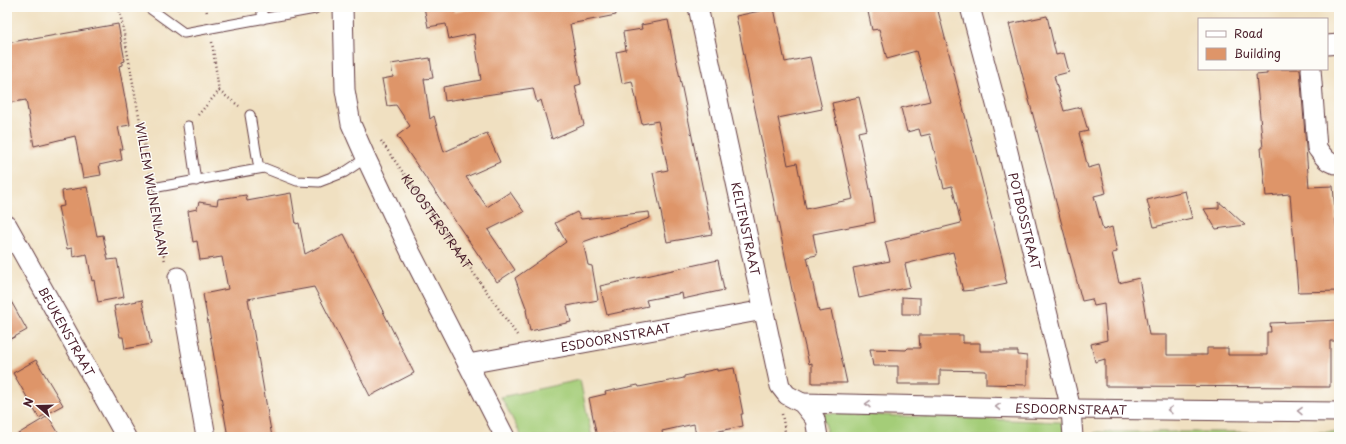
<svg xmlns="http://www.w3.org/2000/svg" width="1346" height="444" font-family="'Playpen Sans',sans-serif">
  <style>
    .grass { fill: #a4cd78; stroke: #777652 }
    .building { fill: #de9569 }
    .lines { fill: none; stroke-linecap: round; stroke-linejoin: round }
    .service-casing { stroke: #633c42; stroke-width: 11 }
    .minor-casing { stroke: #633c42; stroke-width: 21 }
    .path { stroke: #633c42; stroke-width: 2.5; stroke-dasharray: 1 3; stroke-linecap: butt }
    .service { stroke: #fff; stroke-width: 9 }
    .minor { stroke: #fff; stroke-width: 19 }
    .oneway { stroke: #ae9aa0 }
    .labels { text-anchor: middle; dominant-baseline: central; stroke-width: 3; stroke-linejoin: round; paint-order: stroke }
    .street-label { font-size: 12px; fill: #4a1f2b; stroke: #fdfcf7 }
  </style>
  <rect width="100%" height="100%" fill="#fdfcf7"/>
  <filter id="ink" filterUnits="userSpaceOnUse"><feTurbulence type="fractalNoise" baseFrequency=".025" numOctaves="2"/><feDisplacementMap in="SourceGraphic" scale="8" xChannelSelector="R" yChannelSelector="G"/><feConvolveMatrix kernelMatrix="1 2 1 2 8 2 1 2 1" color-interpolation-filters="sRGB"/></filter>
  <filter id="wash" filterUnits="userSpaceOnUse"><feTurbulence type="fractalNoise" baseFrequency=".012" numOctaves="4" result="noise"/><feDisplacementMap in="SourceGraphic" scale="16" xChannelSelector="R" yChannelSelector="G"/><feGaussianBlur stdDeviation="0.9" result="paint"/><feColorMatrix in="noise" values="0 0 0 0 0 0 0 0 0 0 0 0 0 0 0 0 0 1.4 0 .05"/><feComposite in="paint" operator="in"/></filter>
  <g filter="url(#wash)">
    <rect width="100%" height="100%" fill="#f0e0c1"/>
    <path class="grass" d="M 580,380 L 592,437 L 522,437 L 501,397 Z
      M 822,413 L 1061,422 L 1071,426 L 1072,437 L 826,437 L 826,426 Z
      M 1097,432 L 1339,432 L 1339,437 L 1094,437 L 1094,433 Z"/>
    <g id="blocks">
      <path class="building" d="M 424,7 L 453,7 L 454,12 L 484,7 L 615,7 L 616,15 L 570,24 L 581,84 L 575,86 L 584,125 L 552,139 L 541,100 L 537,103 L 533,88 L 445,101 L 443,87 L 481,80 L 474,34 L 449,39 L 446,24 L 428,27 Z
        M 867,7 L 937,7 L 1002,258 L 1006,276 L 1005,277 L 1007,283 L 973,290 L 963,291 L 953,252 L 905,264 L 910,287 L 859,298 L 853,268 L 890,261 L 885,242 L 961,223 L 952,186 L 944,188 L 930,134 L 921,136 L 919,129 L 907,132 L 901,108 L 930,101 L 916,51 L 887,59 L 879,29 L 872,30 Z
        M 774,8 L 785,62 L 810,57 L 822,109 L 778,118 L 788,165 L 797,163 L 806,209 L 853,199 L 832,103 L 859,97 L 867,130 L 858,132 L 871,194 L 875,222 L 813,234 L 817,255 L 807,257 L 819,312 L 831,310 L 847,383 L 812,383 L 812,363 L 809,364 L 792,290 L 736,16 Z
        M 1047,16 L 1056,55 L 1064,53 L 1069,72 L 1054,76 L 1064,111 L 1081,107 L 1088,131 L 1079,133 L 1088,168 L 1099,165 L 1106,193 L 1094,196 L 1103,230 L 1112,227 L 1117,252 L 1112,253 L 1119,283 L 1139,278 L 1149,335 L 1167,335 L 1167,355 L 1207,355 L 1207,348 L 1228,348 L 1228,355 L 1267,355 L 1267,332 L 1271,332 L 1270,323 L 1339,320 L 1339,341 L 1330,341 L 1330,387 L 1105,386 L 1105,359 L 1095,362 L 1091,344 L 1107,340 L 1104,304 L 1094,306 L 1092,299 L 1082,301 L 1009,24 Z
        M 668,20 L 712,234 L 667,242 L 653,173 L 668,170 L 658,121 L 642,124 L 632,81 L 622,83 L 616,52 L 626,50 L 623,32 L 642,29 L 641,25 Z
        M 118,24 L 125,61 L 122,62 L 122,65 L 119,66 L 130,125 L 118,127 L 123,149 L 120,149 L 122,160 L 99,165 L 101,175 L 83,178 L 75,136 L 34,146 L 26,100 L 7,103 L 7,43 L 28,39 L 28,40 Z
        M 430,58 L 433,78 L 424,79 L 430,119 L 434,116 L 444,152 L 487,133 L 500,162 L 466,177 L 487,207 L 510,192 L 524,212 L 488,230 L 515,270 L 497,282 L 397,136 L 410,126 L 396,105 L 387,106 L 382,79 L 393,77 L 391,64 Z
        M 1267,69 L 1300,69 L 1309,187 L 1333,186 L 1339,259 L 1339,291 L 1298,292 L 1290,194 L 1266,196 L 1261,148 L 1263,148 L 1256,75 L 1267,74 Z
        M 87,187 L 97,236 L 103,235 L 108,260 L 117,259 L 124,297 L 98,302 L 94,280 L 92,281 L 87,254 L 73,257 L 72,248 L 67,249 L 58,207 L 64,206 L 62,191 Z
        M 1185,191 L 1192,218 L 1154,227 L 1147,200 Z
        M 291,193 L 296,224 L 299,223 L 305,254 L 344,234 L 414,373 L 370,396 L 314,287 L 248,299 L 272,437 L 228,437 L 203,294 L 228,289 L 222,257 L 200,260 L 197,241 L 193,242 L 188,211 L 197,209 L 199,202 L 217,205 L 218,199 L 246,195 L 247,201 Z
        M 1219,202 L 1230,211 L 1245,225 L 1216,229 L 1204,209 L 1219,208 Z
        M 577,212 L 581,219 L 649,212 L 650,218 L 583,242 L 588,265 L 592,266 L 598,300 L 567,306 L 571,322 L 530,331 L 526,310 L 527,310 L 515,278 L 566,242 L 555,223 Z
        M 718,260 L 724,290 L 683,299 L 682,293 L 646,300 L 648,306 L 607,315 L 600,286 Z
        M 7,294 L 27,330 L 7,341 Z
        M 902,297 L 920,298 L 920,314 L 902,314 Z
        M 142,300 L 151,344 L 125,349 L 123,337 L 120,337 L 114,306 Z
        M 919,335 L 963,335 L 963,343 L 980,343 L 980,351 L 1018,351 L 1018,355 L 1027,356 L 1027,385 L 986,384 L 986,371 L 940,370 L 940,384 L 898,384 L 898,366 L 873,366 L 870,349 L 906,350 L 908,348 L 920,348 Z
        M 36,360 L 63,405 L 39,418 L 13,373 Z
        M 734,368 L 743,414 L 741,414 L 743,426 L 696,436 L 694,424 L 662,431 L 663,437 L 615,437 L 614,434 L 597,437 L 589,398 L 606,394 L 605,392 L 638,385 L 639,387 L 684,378 L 684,376 L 717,369 L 717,371 Z
        M 48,416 L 61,437 L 13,437 Z"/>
    </g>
  </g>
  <g filter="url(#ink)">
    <use href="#blocks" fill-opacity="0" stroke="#633c42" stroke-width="1"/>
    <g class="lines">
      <defs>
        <path id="service" d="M 148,7 L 184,33 L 315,9
          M 261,7 L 263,19
          M 250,115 L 259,169
          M 188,126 L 196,181
          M 158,187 L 264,168 L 297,181 L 319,182 L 345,172 L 366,158"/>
        <g id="minor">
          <path d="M 343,7 L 345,90 L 351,124 L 366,158 L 411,253 L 505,437"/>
          <path id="s2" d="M 698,7 L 780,386 L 787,395 L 802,403 L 815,419 L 818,437"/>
          <path id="s3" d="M 970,7 L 1000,119 L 1071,409 L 1073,437"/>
          <path d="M 1327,45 L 1339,44"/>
          <path d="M 1311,69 L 1317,148 C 1323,156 1328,165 1339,164"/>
          <path id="s4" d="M 7,225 L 126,437"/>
          <path d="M 178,277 L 206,437"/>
          <path id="s5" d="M 468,364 L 764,310"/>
          <path id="s6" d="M 802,403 L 1071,409 L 1339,412"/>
        </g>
      </defs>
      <use href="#service" class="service-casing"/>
      <use href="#minor" class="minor-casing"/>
      <g class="path">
        <path d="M 119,7 L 150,176"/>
        <path d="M 206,7 L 207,13"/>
        <path d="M 212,42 L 219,91"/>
        <path d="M 198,115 L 219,91 L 239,106"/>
        <path id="s1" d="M 381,141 L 517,335"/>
        <path d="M 154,200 L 165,262"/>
        <path d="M 782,414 L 786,437"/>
      </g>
      <use href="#service" class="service"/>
      <use href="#minor" class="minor"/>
    </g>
    <defs><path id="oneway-chevron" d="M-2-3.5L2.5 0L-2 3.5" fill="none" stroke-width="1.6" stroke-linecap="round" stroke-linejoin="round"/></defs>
    <g class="oneway">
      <use href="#oneway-chevron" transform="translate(868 404) rotate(-179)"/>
      <use href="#oneway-chevron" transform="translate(998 407) rotate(-179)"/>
      <use href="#oneway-chevron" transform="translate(1170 410) rotate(-179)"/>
      <use href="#oneway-chevron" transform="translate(1300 411) rotate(-179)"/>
    </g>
  </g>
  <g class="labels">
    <g class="street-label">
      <text transform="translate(152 189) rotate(80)">WILLEM WIJNENLAAN</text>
      <text stroke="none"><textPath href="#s1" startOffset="98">KLOOSTERSTRAAT</textPath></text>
      <text stroke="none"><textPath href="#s3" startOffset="221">POTBOSSTRAAT</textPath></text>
      <text stroke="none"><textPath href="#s2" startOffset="227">KELTENSTRAAT</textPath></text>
      <text stroke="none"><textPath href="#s4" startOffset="122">BEUKENSTRAAT</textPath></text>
      <text stroke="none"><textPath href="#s5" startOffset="150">ESDOORNSTRAAT</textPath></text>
      <text stroke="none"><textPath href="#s6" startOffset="269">ESDOORNSTRAAT</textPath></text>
    </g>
  </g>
  <rect width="1346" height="444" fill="none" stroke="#fdfcf7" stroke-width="24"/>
  <rect x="1198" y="18" width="130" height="52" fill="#fdfcf7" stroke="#b5a4a5"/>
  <rect x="1206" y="31" width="20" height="6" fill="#ffffff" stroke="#b5a4a5"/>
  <text x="1234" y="38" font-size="12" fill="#4a1f2b">Road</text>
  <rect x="1206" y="48" width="20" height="12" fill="#de9569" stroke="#b5a4a5"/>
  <text x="1234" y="58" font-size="12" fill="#4a1f2b">Building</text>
  <g transform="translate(38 406) rotate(290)" stroke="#fdfcf7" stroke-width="3" paint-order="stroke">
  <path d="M0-3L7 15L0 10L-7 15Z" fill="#4a1f2b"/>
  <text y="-6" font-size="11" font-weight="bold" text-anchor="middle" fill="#4a1f2b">N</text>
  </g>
</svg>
